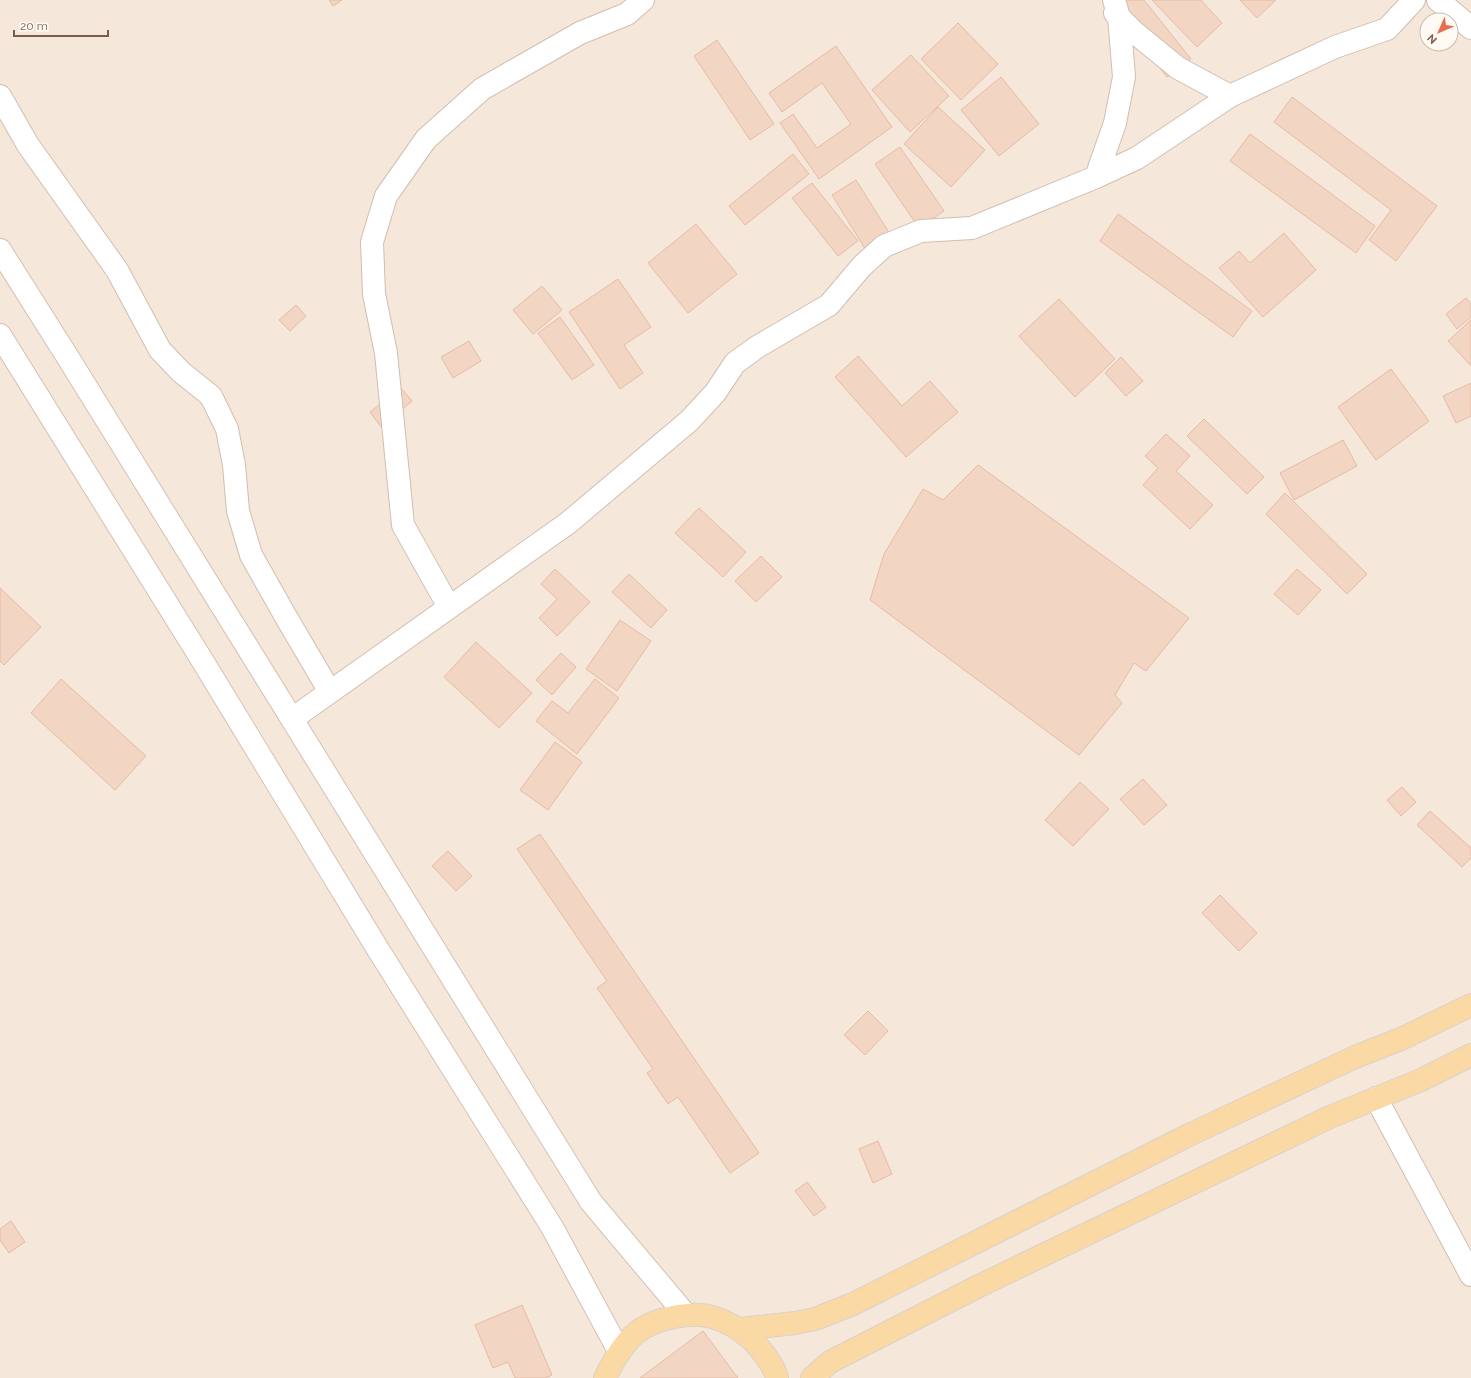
<svg xmlns="http://www.w3.org/2000/svg" width="1471" height="1378" font-family="Raleway,sans-serif">
  <style>
    .residential { fill: #f5e8da; fill-rule: evenodd }
    .building { fill: #f3d5c3; stroke: #e6bba3 }
    .lines { fill: none; stroke-linecap: round; stroke-linejoin: round }
    .street-casing { stroke: #d1beb0; stroke-width: 24 }
    .secondary-casing { stroke: #d6c0b0; stroke-width: 24 }
    .primary-casing { stroke: #dad1cd; stroke-width: 24 }
    .street { stroke: #fff; stroke-width: 22 }
    .secondary { stroke: #fff; stroke-width: 22 }
    .primary { stroke: #fbd9a5; stroke-width: 22 }
  </style>
  <rect width="100%" height="100%" fill="#fdf6ec"/>
  <path class="residential" d="M 0,0 L 1471,0 L 1471,1378 L 0,1378 ZM 1427,20 L 1451,20 L 1451,44 L 1427,44 Z"/>
  <path class="building" d="M 329,0 L 342,0 L 333,6 Z
    M 1107,0 L 1144,0 L 1191,59 L 1167,77 Z
    M 1152,0 L 1201,0 L 1222,23 L 1197,47 Z
    M 1240,0 L 1276,0 L 1257,18 Z
    M 958,23 L 998,64 L 961,100 L 921,59 Z
    M 717,40 L 774,124 L 750,140 L 694,56 Z
    M 836,46 L 892,127 L 819,179 L 780,123 L 793,114 L 817,148 L 851,124 L 822,83 L 782,112 L 769,93 Z
    M 911,55 L 949,96 L 910,132 L 872,90 Z
    M 1001,77 L 1039,124 L 999,156 L 961,110 Z
    M 1292,97 L 1437,206 L 1396,261 L 1369,240 L 1391,210 L 1274,122 Z
    M 938,107 L 985,150 L 951,187 L 904,144 Z
    M 1250,134 L 1375,226 L 1356,253 L 1230,161 Z
    M 900,147 L 944,211 L 919,228 L 875,164 Z
    M 793,154 L 809,174 L 745,225 L 729,206 Z
    M 856,180 L 900,250 L 875,265 L 832,195 Z
    M 812,183 L 858,241 L 838,256 L 792,198 Z
    M 1118,214 L 1252,311 L 1233,337 L 1100,241 Z
    M 696,224 L 737,274 L 688,313 L 648,263 Z
    M 1284,233 L 1316,270 L 1263,317 L 1219,268 L 1239,251 L 1250,263 Z
    M 618,279 L 651,327 L 624,345 L 643,373 L 620,389 L 569,312 Z
    M 542,286 L 562,310 L 533,334 L 513,310 Z
    M 1466,298 L 1471,304 L 1471,317 L 1457,329 L 1446,314 Z
    M 1059,299 L 1115,359 L 1075,397 L 1019,336 Z
    M 296,305 L 306,316 L 290,331 L 279,320 Z
    M 560,317 L 594,365 L 572,380 L 538,333 Z
    M 1471,320 L 1471,366 L 1448,341 Z
    M 469,341 L 481,361 L 453,378 L 441,357 Z
    M 858,356 L 902,406 L 930,381 L 958,412 L 906,457 L 835,377 Z
    M 1121,357 L 1143,381 L 1126,396 L 1105,373 Z
    M 1391,369 L 1429,421 L 1376,460 L 1338,407 Z
    M 1471,383 L 1471,416 L 1456,423 L 1443,396 Z
    M 401,388 L 412,401 L 381,427 L 370,412 Z
    M 1204,419 L 1264,477 L 1247,494 L 1187,436 Z
    M 1166,434 L 1190,456 L 1176,471 L 1213,505 L 1190,529 L 1143,485 L 1158,468 L 1145,456 Z
    M 1343,440 L 1357,466 L 1294,500 L 1280,473 Z
    M 978,465 L 1189,618 L 1146,671 L 1134,663 L 1115,695 L 1122,703 L 1079,755 L 870,600 L 884,554 L 923,489 L 943,500 Z
    M 1285,493 L 1367,574 L 1347,594 L 1266,514 Z
    M 699,508 L 746,552 L 723,577 L 675,533 Z
    M 761,556 L 782,577 L 756,602 L 735,581 Z
    M 555,569 L 590,602 L 557,636 L 539,618 L 557,599 L 541,584 Z
    M 1297,569 L 1321,590 L 1298,615 L 1274,594 Z
    M 629,574 L 667,610 L 651,628 L 612,592 Z
    M 0,588 L 41,627 L 4,665 L 0,661 Z
    M 620,620 L 651,641 L 617,691 L 586,669 Z
    M 476,642 L 532,693 L 499,728 L 444,677 Z
    M 561,653 L 576,667 L 552,695 L 536,680 Z
    M 61,679 L 146,756 L 115,790 L 31,713 Z
    M 595,679 L 619,698 L 577,754 L 536,721 L 552,701 L 568,713 Z
    M 555,742 L 582,762 L 548,810 L 520,790 Z
    M 1143,779 L 1167,805 L 1144,825 L 1120,799 Z
    M 1080,782 L 1109,809 L 1073,846 L 1045,820 Z
    M 1402,787 L 1416,802 L 1401,816 L 1387,800 Z
    M 1430,811 L 1471,848 L 1471,858 L 1462,867 L 1417,825 Z
    M 540,834 L 759,1153 L 730,1173 L 678,1097 L 668,1104 L 647,1073 L 653,1069 L 597,988 L 607,981 L 517,849 Z
    M 448,851 L 472,876 L 456,891 L 432,866 Z
    M 1220,895 L 1257,933 L 1239,951 L 1202,913 Z
    M 868,1011 L 888,1031 L 865,1055 L 844,1035 Z
    M 878,1141 L 892,1174 L 873,1183 L 859,1149 Z
    M 807,1182 L 826,1207 L 814,1216 L 795,1191 Z
    M 11,1221 L 25,1242 L 9,1253 L 0,1240 L 0,1229 Z
    M 522,1305 L 552,1375 L 545,1378 L 515,1378 L 508,1362 L 493,1368 L 475,1325 Z
    M 703,1331 L 738,1378 L 640,1378 Z"/>
  <g class="lines">
    <defs>
      <path id="street" d="M 1438,0 L 1471,28
        M 1115,13 L 1134,32 L 1178,68 L 1230,96
        M 0,96 L 28,145 L 117,270 L 160,350 L 181,372 L 211,396 L 227,429 L 234,465 L 238,511 L 251,555 L 286,617 L 330,692
        M 1096,177 L 1115,123 L 1124,77 L 1119,17 L 1114,0
        M 449,607 L 403,525 L 386,353 L 374,294 L 372,242 L 386,196 L 426,139 L 482,89 L 580,33 L 627,14 L 643,0
        M 292,719 L 568,523 L 689,421 L 715,393 L 735,363 L 757,347 L 829,305 L 862,266 L 884,246 L 921,231 L 972,228 L 1096,177 L 1137,158 L 1230,96 L 1335,47 L 1387,29 L 1414,0
        M 1376,1098 L 1471,1275"/>
      <path id="secondary" d="M 0,250 L 67,356 L 591,1202 L 686,1315
        M 0,335 L 202,660 L 379,951 L 552,1227 L 619,1351"/>
      <path id="primary" d="M 740,1329 L 795,1323 L 815,1319 L 853,1304 L 1189,1135 L 1355,1057 L 1401,1039 L 1471,1005
        M 605,1378 C 613,1361 622,1345 636,1333 C 654,1318 693,1310 715,1318 C 729,1322 741,1330 752,1340 C 761,1349 774,1365 777,1378
        M 812,1378 L 830,1362 L 979,1286 L 1330,1117 L 1421,1080 L 1471,1055"/>
    </defs>
    <use href="#street" class="street-casing"/>
    <use href="#secondary" class="secondary-casing"/>
    <use href="#primary" class="primary-casing"/>
    <use href="#street" class="street"/>
    <use href="#secondary" class="secondary"/>
    <use href="#primary" class="primary"/>
  </g>
  <g transform="translate(1439 32) rotate(225)"><circle r="19" fill="#fffaf3" stroke="#cabbb1"/>
  <path d="M0-3L7 15L0 10L-7 15Z" fill="#e76f51"/>
  <text y="-6" font-size="11" font-weight="bold" text-anchor="middle" fill="#7a5c4d">N</text>
  </g>
  <path d="M14 30v6h94v-6" fill="none" stroke="#7a5c4d" stroke-width="2"/>
  <text x="20" y="30" font-size="12" fill="#7a5c4d" stroke="#fffaf3" stroke-width="3" paint-order="stroke">20 m</text>
</svg>
